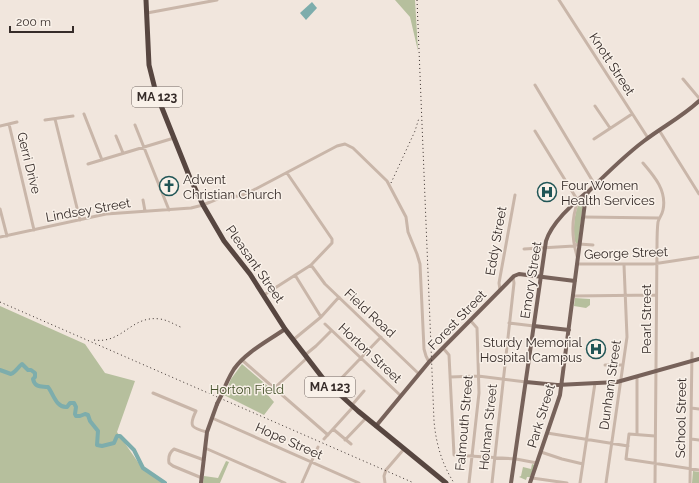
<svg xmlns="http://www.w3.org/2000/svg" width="699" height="483" font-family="Raleway,sans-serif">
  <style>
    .green { fill: #b6bf9d }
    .water { fill: #7dadac }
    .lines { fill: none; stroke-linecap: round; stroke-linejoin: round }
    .river { stroke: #7dadac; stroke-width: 4 }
    .minor { stroke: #c9b6a9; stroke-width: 3 }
    .major { stroke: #77625a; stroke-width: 4 }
    .highway { stroke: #574640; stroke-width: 5 }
    .rail { stroke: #362c29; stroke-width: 1; stroke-dasharray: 1 3; stroke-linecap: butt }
    .major-bridge { stroke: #77625a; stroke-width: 4 }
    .labels { text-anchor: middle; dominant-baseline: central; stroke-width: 3; stroke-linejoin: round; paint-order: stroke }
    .shield { fill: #f9f1e9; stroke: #706763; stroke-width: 1 }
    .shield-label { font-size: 12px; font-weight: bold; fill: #362c29 }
    .street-label { font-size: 13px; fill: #362c29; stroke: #f9f1e9 }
    .poi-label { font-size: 13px; fill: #362c29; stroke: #f9f1e9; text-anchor: start }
    .park-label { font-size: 13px; fill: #47532d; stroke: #f9f1e9 }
  </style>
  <rect width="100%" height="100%" fill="#f1e6dd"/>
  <path class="green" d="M 395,0 L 415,0 L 418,51 L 410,17 Z
    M 581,201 L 583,203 L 578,243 L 576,244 C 572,235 574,208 581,201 Z
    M 575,298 L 590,299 L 590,305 L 586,308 L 574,306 Z
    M 0,306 L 85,344 L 105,373 L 135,381 L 117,432 L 140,465 L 165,483 L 0,483 Z
    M 242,364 L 270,388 L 266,393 L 274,402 L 264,415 L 224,395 L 231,379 Z
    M 226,461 L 229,462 L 220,483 L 203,483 L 204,476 L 218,478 Z
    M 532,464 L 535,465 L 530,477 L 527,477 L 526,480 L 519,477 L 521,476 L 523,467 L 531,469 Z
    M 693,471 L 699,472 L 699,483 L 692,483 Z"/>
  <path class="water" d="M 312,2 L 317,8 L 306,20 L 300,13 Z"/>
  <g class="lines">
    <path class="river" d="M 0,370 L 11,374 C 16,372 18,367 22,364 L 28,370 L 31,370 L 35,373 L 35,377 L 33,379 C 35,388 41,386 48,387 C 53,393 56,408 67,407 L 70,403 L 74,403 L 76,407 L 75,414 L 76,416 L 80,416 L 85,414 L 88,415 L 90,421 L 98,431 L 97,445 L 102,446 L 114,443 L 117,436 L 120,436 L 134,450 L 143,468 L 165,483"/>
    <path class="minor" d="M 559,0 L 648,138
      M 147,13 L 217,0
      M 683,79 L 699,98
      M 535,85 L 595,185
      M 595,106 L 610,128
      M 84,114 L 102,160
      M 55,119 L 80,220
      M 45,120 L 73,116
      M 9,124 L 34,230
      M 135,125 L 169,210
      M 0,126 L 17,122
      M 659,130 L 699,194
      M 535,131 L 578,201 C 571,219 572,239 577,256
      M 116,136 L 123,153
      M 594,139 L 632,114
      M 643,163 C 655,177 667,191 663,210 C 662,215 659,218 658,222 C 657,230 657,239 657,247 L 655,483
      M 88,164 L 174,138
      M 143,200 L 145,211
      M 0,209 L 7,236
      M 583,217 L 659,218
      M 0,237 L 106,214 L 191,208 L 203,205 L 222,197 L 239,196 L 248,193 L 337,146 L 345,144 L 353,148 L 387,181 L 406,217 L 408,232 L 417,254 L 420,264 L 424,349 L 426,356 L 429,362
      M 524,249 L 574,246 L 579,244 L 593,245
      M 577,264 L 653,264 L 699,257
      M 311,265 L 325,284 L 419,374
      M 295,275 L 321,317
      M 500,290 L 499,283 L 515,195
      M 264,295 L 311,265 L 332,243 L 332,239 L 287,173
      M 573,296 L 656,295
      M 509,323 L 534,326
      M 325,324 L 401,396
      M 293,340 L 321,317 L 339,297
      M 443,348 L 449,355 L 454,455 L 516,459 L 537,463
      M 305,355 L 316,346 L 331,331
      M 242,360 L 328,435
      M 605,365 L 623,365
      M 450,377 L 478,376 L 526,382
      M 332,388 L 381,337
      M 153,393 L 196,411 C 188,427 192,428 207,432
      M 268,394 L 307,358
      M 352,405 L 364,391
      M 691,408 L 699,409
      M 212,418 L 359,483
      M 333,429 L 351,444
      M 547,433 L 628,446
      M 637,434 L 637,377
      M 655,436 L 629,434 L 626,459 L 699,470
      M 324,439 L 353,407
      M 691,439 L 699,440
      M 345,440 L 366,418
      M 205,448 L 285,483
      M 541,452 L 562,459 L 583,464
      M 202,478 L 173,466 L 169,463 C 168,457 170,452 174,449 L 204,460
      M 532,478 L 567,483
      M 302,483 L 318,447
      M 385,483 L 384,476 L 386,470 L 404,449
      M 469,483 L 479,393 L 477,328 L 470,320
      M 492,483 L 514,283 L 513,277
      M 580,483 L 595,383
      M 606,483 L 627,337 L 624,265
      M 690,483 L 692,353"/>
    <path class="major" d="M 534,326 L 569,330
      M 526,382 L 557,385 L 617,382 L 699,359
      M 222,394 C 225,386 229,377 234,369 C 246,352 268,341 285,329
      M 376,426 L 429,362 L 514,276 L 519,274 L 575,281
      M 201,483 L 207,432 L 217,404
      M 511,483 L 546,241 C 551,224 573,203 587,192
      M 530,483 L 560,395 L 586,195 L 589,191 C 607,173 624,156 644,141 C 662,127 682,117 699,101"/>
    <path class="highway" d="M 146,0 L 149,65 L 156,93 L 190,178 L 203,205 L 224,241 L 250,274 L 285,329 L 325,381 L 358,411 L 446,483"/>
    <path class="rail" d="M 417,0 L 434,421 C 436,444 442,464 454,483
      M 391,183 L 415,131 L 419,118
      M 0,302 L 414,483
      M 94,340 C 123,344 131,315 160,319 C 168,320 175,325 183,328"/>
    <path class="major-bridge" d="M 217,404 L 222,394"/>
  </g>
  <defs>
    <symbol id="church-ring" viewBox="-11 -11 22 22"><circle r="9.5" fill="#f9f1e9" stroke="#205556" stroke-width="1.5"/><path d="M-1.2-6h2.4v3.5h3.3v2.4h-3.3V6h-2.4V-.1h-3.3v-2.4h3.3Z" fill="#205556"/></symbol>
    <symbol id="hospital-ring" viewBox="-11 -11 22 22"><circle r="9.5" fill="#f9f1e9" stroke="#205556" stroke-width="1.5"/><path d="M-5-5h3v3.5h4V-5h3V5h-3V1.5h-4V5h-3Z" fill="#205556"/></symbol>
  </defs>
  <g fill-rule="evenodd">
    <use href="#church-ring" x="158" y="175" width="22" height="22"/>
    <use href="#hospital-ring" x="536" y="181" width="22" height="22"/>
    <use href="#hospital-ring" x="585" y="338" width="22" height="22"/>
  </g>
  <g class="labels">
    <g class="shield">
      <rect x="132" y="87" width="50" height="20" rx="3"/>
      <rect x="305" y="377" width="50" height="20" rx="3"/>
    </g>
    <g class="shield-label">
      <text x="157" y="97">MA 123</text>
      <text x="330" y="387">MA 123</text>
    </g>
    <g class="street-label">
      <text transform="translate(612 64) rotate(57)">Knott Street</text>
      <text transform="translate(29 163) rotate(76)">Gerri Drive</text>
      <text transform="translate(88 210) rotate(-10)">Lindsey Street</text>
      <text transform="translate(496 241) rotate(-80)">Eddy Street</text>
      <text transform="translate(626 253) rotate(-2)">George Street</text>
      <text transform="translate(255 264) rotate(55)">Pleasant Street</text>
      <text transform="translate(531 280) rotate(-81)">Emory Street</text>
      <text transform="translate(370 313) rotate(43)">Field Road</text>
      <text transform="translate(646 319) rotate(-90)">Pearl Street</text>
      <text transform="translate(457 320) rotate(-46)">Forest Street</text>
      <text transform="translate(370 353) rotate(43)">Horton Street</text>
      <text transform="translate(610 385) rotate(-82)">Dunham Street</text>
      <text transform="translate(541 416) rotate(-73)">Park Street</text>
      <text transform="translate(681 418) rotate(-89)">School Street</text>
      <text transform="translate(464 423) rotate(-85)">Falmouth Street</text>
      <text transform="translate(488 427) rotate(-84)">Holman Street</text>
      <text transform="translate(289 441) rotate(24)">Hope Street</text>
    </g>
    <g class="poi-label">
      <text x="183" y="179">Advent<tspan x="183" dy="15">Christian Church</tspan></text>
      <text x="561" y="185">Four Women<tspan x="561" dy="15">Health Services</tspan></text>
      <text x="582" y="342" text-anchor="end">Sturdy Memorial<tspan x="582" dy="15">Hospital Campus</tspan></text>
    </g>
    <g class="park-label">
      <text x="247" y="389">Horton Field</text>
    </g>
  </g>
  <path d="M10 26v6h63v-6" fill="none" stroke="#362c29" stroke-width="2"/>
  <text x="16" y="26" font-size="12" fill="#362c29" stroke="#f9f1e9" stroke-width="3" paint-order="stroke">200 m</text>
</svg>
